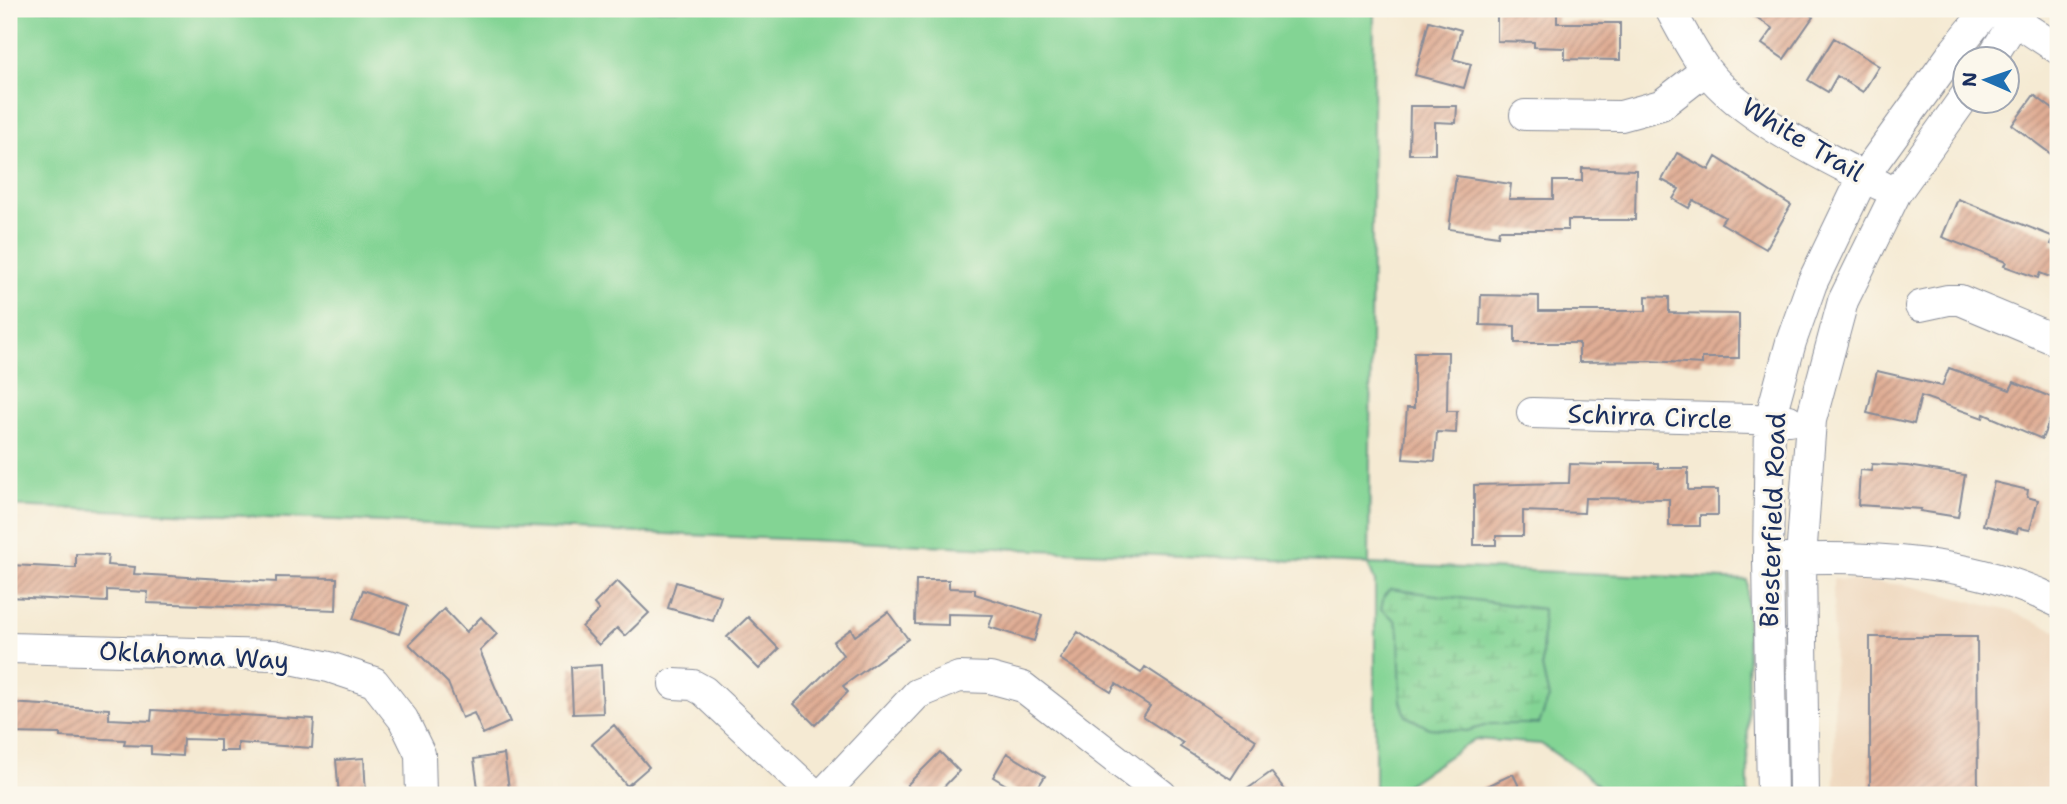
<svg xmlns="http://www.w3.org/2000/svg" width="2067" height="804" font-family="'Shantell Sans',sans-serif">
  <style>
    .built { fill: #eed6bb }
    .grass { fill: #83d494; stroke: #4f8279; stroke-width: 2 }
    .wetland { fill: url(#wetland-marsh); stroke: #4f8279; stroke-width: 2 }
    .building { fill: url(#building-hatch) }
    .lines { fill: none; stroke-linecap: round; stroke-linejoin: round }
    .minor-casing { stroke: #888c98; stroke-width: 32 }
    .minor { stroke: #fff; stroke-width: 30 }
    .labels { text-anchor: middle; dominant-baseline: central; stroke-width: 6; stroke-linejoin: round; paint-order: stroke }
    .street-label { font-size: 26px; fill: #1b2f5e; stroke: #fbf7ec }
  </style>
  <defs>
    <pattern id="wetland-marsh" width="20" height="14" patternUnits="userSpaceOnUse" patternTransform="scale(1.75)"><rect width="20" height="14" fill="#83d494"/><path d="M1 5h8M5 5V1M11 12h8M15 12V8" fill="none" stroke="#71b682"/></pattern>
    <pattern id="building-hatch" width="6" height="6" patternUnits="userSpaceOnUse" patternTransform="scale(1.75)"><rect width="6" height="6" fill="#e0ad94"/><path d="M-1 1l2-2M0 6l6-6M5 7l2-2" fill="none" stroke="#b58d7c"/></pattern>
  </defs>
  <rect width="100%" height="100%" fill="#fbf7ec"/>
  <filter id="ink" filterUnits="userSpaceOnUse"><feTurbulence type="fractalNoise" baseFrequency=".0143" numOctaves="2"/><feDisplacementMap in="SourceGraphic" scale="14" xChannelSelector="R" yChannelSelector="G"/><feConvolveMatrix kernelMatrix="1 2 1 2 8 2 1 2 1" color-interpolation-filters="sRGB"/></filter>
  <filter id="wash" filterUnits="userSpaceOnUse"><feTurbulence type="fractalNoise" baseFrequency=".00686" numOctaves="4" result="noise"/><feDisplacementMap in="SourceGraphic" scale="28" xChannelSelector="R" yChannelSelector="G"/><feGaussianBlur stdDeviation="1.57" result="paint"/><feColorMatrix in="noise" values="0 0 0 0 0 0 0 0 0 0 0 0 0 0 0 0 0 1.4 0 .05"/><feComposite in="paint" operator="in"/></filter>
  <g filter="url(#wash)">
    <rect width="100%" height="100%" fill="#f5ead3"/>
    <path class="built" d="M 1833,579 L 1906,585 L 2010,611 L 2058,631 L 2058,795 L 1835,795 Z"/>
    <path class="grass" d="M 9,9 L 1374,9 L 1369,564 L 1747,580 L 1748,795 L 1607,795 L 1592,779 L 1541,744 L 1475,739 L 1391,795 L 1375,795 L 1375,582 L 1368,564 L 9,506 Z"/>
    <path class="wetland" d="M 1390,589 L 1543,609 L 1542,667 L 1549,698 L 1539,724 L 1491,724 L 1467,731 L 1429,728 L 1406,716 L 1401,701 L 1399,632 L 1395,620 L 1381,609 L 1384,596 Z"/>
    <g id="blocks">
      <path class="building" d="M 1497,9 L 1557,9 L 1557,23 L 1620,23 L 1620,60 L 1565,59 L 1565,48 L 1534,47 L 1534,42 L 1497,41 Z
        M 1745,9 L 1801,9 L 1813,17 L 1784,59 L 1762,44 L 1773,29 Z
        M 1429,21 L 1461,30 L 1453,59 L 1471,64 L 1464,88 L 1415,75 Z
        M 1834,38 L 1879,66 L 1863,92 L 1837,76 L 1828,92 L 1808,80 Z
        M 2034,95 L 2058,113 L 2058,144 L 2051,154 L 2012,125 Z
        M 1410,106 L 1457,106 L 1456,123 L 1435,122 L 1435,154 L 1409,154 Z
        M 1677,153 L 1709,170 L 1716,157 L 1791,205 L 1766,249 L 1721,223 L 1725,217 L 1693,200 L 1689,208 L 1673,199 L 1679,189 L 1662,180 Z
        M 1582,168 L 1636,170 L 1635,220 L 1568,220 L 1568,230 L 1499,230 L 1498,236 L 1449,229 L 1456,176 L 1511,184 L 1509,199 L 1553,199 L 1553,181 L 1582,181 Z
        M 1958,199 L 2054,237 L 2051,244 L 2058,246 L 2058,256 L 2050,277 L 2040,273 L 2038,278 L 2004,266 L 2006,262 L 1942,237 Z
        M 1481,295 L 1539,296 L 1539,311 L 1646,311 L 1646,296 L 1669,297 L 1669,313 L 1739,314 L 1739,358 L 1702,358 L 1702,364 L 1650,361 L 1579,362 L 1579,343 L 1515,343 L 1515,326 L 1480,325 Z
        M 1414,352 L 1448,352 L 1447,411 L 1457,411 L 1456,433 L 1437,432 L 1435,461 L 1403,459 L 1407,408 L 1414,408 Z
        M 1949,368 L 2010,390 L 2014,382 L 2058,400 L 2042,439 L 1984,414 L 1983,418 L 1921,396 L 1914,424 L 1867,413 L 1877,371 L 1942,386 Z
        M 1603,463 L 1658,463 L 1658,468 L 1688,468 L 1688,490 L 1718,490 L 1718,515 L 1700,515 L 1700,526 L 1669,526 L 1669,499 L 1585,498 L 1584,513 L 1523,511 L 1523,536 L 1496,536 L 1496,545 L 1474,545 L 1474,485 L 1569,483 L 1570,464 L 1603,465 Z
        M 1872,464 L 1907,466 L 1965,475 L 1958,517 L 1920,511 L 1921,509 L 1858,505 L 1860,470 L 1871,471 Z
        M 1994,482 L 2028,490 L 2027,497 L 2038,500 L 2030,530 L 2018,528 L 2017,533 L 1983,525 Z
        M 76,554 L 108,555 L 107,565 L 135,567 L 134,574 L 276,582 L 276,577 L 337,578 L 336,610 L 147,603 L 148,592 L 107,590 L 107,602 L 9,597 L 9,565 L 76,568 Z
        M 916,580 L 949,580 L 949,588 L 975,589 L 975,594 L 1042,615 L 1034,641 L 989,627 L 993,615 L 948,614 L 948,625 L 915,624 Z
        M 617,581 L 649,613 L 625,636 L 617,628 L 599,645 L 582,627 L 599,610 L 594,604 Z
        M 676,582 L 721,596 L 713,621 L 668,608 Z
        M 363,590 L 408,605 L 399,634 L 353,619 Z
        M 444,609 L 466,632 L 481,617 L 497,634 L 480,651 L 510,722 L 483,734 L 474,713 L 462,718 L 448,683 L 409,644 Z
        M 888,612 L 908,639 L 843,686 L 848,692 L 815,725 L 794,704 L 843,655 L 833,642 L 851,629 L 855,636 Z
        M 748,617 L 779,649 L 759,669 L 727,637 Z
        M 1078,632 L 1141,673 L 1145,667 L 1256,740 L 1231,779 L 1180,747 L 1183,743 L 1143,717 L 1150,706 L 1116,684 L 1111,692 L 1060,659 Z
        M 1870,637 L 1977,637 L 1978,795 L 1870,795 Z
        M 601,665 L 603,713 L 573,714 L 571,667 Z
        M 9,703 L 109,709 L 109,719 L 151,721 L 152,710 L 314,719 L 312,748 L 238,743 L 238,751 L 220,751 L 220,740 L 183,739 L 182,756 L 151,754 L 151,746 L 124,745 L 125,740 L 60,737 L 60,734 L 9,733 Z
        M 614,725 L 649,767 L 627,786 L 592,744 Z
        M 940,752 L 959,771 L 936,795 L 917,795 L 907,785 Z
        M 1007,753 L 1045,776 L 1033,795 L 1023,795 L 993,777 Z
        M 504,754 L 510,795 L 479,795 L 474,759 Z
        M 364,758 L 366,795 L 339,795 L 336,760 Z
        M 1271,772 L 1289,795 L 1239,795 Z
        M 1513,774 L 1523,795 L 1468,795 Z"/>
    </g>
  </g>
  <g filter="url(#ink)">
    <use href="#blocks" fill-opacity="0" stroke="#888c98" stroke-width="2"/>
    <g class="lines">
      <defs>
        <path id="minor" d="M 1670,9 C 1681,29 1692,51 1706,70 C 1743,118 1827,158 1882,186
          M 2003,9 L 2014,20 L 2058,49
          M 1990,60 L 2022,9
          M 1525,115 L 1621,116 L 1661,105 L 1706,70
          M 1920,306 L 1948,300 L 1960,300 L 2058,341
          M 1532,413 L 1789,420
          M 1782,559 C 1875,555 1974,561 2058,602
          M 9,648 L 273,655 L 329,667 L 374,682 L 403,719 L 420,754 L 421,795
          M 674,684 L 693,685 L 704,691 L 815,795
          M 822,795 L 917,694 L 959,677 L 990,678 L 1023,687 L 1162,795
          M 1772,795 L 1768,560 L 1770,419 L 1791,342 L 1812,283 L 1863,177 L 1955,50 L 1988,9
          M 1804,795 L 1801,559 L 1811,420 L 1843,301 L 1896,193 L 1966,95"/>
      </defs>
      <use href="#minor" class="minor-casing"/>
      <use href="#minor" class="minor"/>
    </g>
  </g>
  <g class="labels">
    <g class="street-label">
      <text transform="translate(1803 139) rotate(31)">White Trail</text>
      <text transform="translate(1650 416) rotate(2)">Schirra Circle</text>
      <text transform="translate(1772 520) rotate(-88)">Biesterfield Road</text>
      <text transform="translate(194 655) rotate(3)">Oklahoma Way</text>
    </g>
  </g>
  <rect width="2067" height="804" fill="none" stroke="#fbf7ec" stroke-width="35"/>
  <g transform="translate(1986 80) rotate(272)"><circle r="33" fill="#fbf7ec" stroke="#a1a7b3" stroke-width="2"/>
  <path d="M0-5L12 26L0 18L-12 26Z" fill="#1f6fb2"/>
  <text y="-10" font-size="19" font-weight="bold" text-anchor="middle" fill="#1b2f5e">N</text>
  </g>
</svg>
